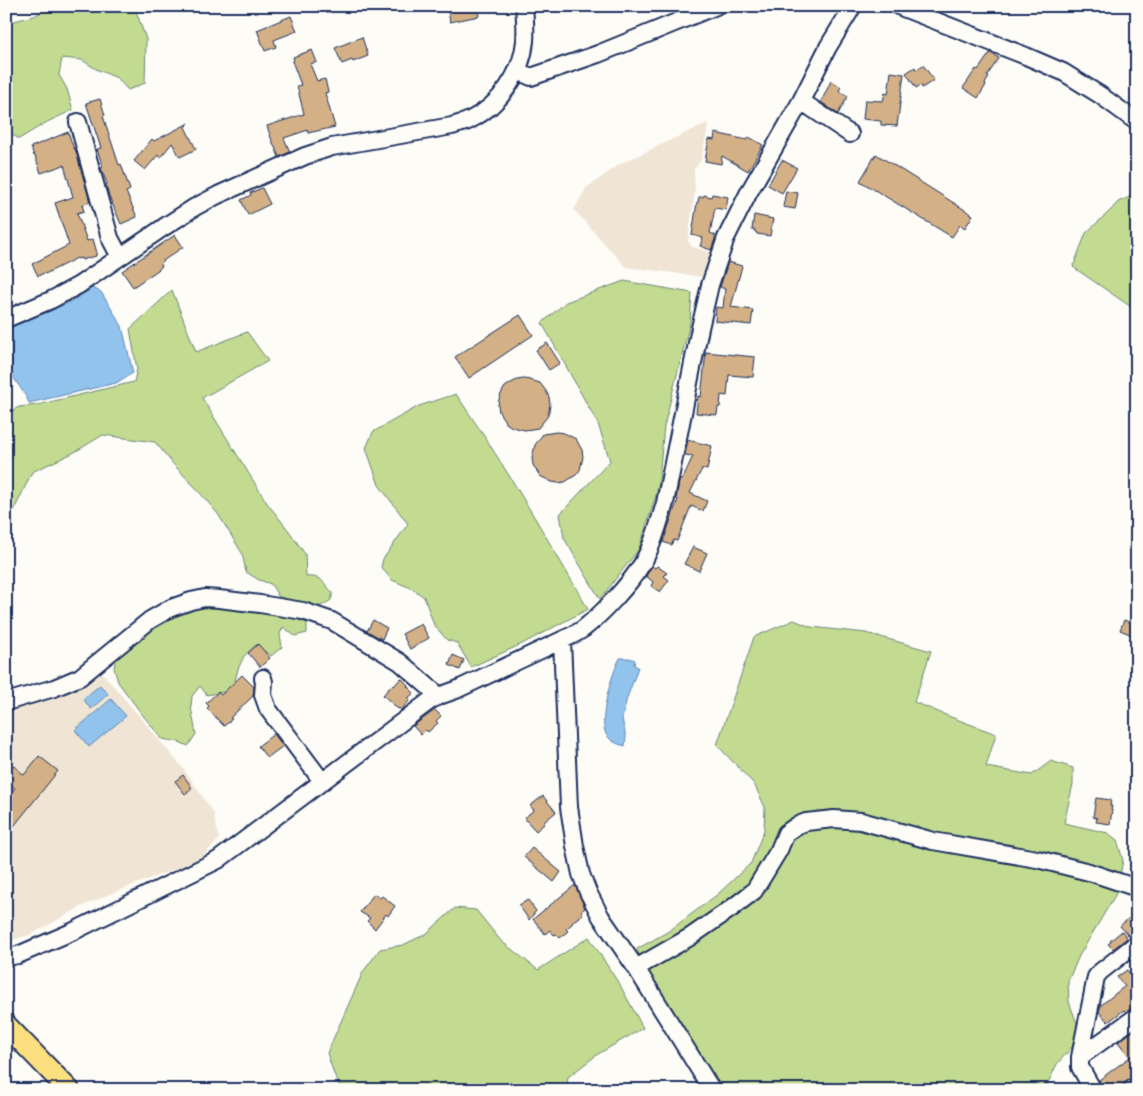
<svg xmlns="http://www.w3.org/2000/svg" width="1143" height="1096" font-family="'Gochi Hand',sans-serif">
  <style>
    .built { fill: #f0e5d5 }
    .green { fill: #c2db91; stroke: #6e8578 }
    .water { fill: #91c3ed; stroke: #6288b4 }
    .building { fill: #d3b085; stroke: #1b2f5e }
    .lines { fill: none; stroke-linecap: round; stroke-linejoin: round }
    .minor-casing { stroke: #1b2f5e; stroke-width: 20 }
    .major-casing { stroke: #1b2f5e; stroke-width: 24 }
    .minor { stroke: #fdfcf7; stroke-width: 16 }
    .major { stroke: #fce080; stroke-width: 20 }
  </style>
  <rect width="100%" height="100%" fill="#fdfcf7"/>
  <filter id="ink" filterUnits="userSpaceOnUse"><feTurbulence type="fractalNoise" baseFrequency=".02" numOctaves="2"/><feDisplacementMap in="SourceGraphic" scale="10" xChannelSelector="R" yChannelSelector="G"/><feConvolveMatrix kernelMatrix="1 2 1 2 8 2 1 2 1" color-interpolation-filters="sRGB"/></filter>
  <g filter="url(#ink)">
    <path class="built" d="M 709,122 L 701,160 L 694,170 L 695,190 L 688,241 L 692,247 L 713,253 L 704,277 L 626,267 L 574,210 L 586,188 L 620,164 Z
      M 100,670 L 183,768 L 213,812 L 219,839 L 204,855 L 188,864 L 110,894 L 79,908 L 32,934 L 6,942 L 6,707 L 55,696 L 72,690 Z"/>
    <path class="green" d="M 52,6 L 134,6 L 146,39 L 145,83 L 128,90 L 117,78 L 96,69 L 82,60 L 62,58 L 59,75 L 67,89 L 73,110 L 47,122 L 19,139 L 7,131 L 6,129 L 6,23 L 34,16 Z
      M 1137,194 L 1137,311 L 1073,267 L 1086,233 L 1111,210 L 1118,202 Z
      M 624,281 L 692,293 L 690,323 L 664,426 L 658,489 L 639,549 L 600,599 L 564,538 L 560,514 L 610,461 L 598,424 L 542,323 L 566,302 Z
      M 172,290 L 196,352 L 247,332 L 268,361 L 202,398 L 267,503 L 289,531 L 305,554 L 306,577 C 323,576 322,582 333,593 L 331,600 L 323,605 L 312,609 L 278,596 L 271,584 L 259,580 L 246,572 L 242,553 L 218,514 L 195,487 L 174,465 L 155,442 L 103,435 L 73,453 L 32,472 L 8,523 L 6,524 L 6,414 L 19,407 L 37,405 L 134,382 L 137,369 L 130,329 Z
      M 456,394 C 504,464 546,536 588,609 L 522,644 L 471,667 L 457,643 L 447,640 L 434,625 L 424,597 L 413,589 L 392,580 L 381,567 L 383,559 L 408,524 L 379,485 L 366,448 L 373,432 L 419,406 Z
      M 216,603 L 290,617 L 307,623 L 307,633 L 295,636 L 283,627 L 280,634 L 282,647 L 271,656 L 256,645 L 244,656 L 238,669 L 234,685 L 228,691 L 207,695 L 200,686 L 192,696 L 191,707 L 196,734 L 188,746 L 179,742 L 162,739 L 141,713 L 118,682 L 114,668 L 116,656 L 138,637 L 173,615 L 197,607 Z
      M 794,620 L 811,627 L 866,633 L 931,651 L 914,702 L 948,716 L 996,734 L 986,767 L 1032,775 L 1051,761 L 1073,768 L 1073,784 L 1064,823 L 1108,833 L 1117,840 L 1123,860 L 1117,892 L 1079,956 L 1068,981 L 1069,1002 L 1078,1026 L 1073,1046 L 1057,1064 L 1047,1085 L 1025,1087 L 1015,1090 L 720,1090 L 647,980 L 637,949 L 669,931 L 718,894 L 751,863 L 764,830 L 765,807 L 754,784 L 717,745 L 754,637 Z
      M 455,908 L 476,910 L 501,941 L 538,970 L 589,937 L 621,987 L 643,1028 L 598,1054 L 568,1077 L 566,1090 L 342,1090 L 334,1074 L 327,1053 L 363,972 L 380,949 L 403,945 L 426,934 Z"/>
    <path class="water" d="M 92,288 L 101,292 L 122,326 L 133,373 L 116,383 L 29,403 C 23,388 8,375 7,360 C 7,356 8,352 8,348 C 9,338 8,334 12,324 L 48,312 L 72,301 Z
      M 620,658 L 629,658 L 635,660 L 634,665 L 638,667 L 635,676 L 627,698 L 622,719 L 626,737 L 625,746 C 617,744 610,741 606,734 C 598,719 612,673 620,658 Z
      M 100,685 L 108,694 L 91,709 L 83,699 Z
      M 111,699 L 126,716 L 89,747 L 75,730 Z"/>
    <path class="building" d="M 447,6 L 477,6 L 479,16 L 450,22 Z
      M 291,16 L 297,31 L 274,40 L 276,47 L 265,51 L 257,30 Z
      M 362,37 L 368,56 L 353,62 L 352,60 L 342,64 L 335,48 Z
      M 312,50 L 317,62 L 310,64 L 317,81 L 325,79 L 328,92 L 325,93 L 335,127 L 308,133 L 308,130 L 284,138 L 290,152 L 279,157 L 271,138 L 267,126 L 304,114 L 297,86 L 301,85 L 292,61 L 294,60 L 293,57 Z
      M 990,53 L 999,58 L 987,76 L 989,77 L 985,84 L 986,85 L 978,98 L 963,88 L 976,69 L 978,70 Z
      M 923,65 L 934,80 L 922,88 L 921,85 L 916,88 L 906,73 L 915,67 L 916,70 Z
      M 891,72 L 904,74 L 897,126 L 881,125 L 881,121 L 863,119 L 865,100 L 883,101 L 885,93 L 888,94 Z
      M 831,81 L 841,87 L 839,91 L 848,96 L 838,114 L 821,102 Z
      M 100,99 L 105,115 L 103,116 L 119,165 L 121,164 L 130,190 L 126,192 L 137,217 L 121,224 L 109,196 L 106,185 L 107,184 L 101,168 L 103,167 L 97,149 L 101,148 L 86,103 Z
      M 189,123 L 185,127 L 196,149 L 180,157 L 172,143 L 160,158 L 158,155 L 145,170 L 134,161 L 152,139 L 154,141 Z
      M 68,132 L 74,149 L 75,148 L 90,202 L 82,205 L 84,211 L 77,213 L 87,241 L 93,239 L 97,253 L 96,253 L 96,256 L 82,260 L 81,258 L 78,259 L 77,258 L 45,274 L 44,273 L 38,276 L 32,264 L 69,245 L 55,203 L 73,197 L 64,165 L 41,173 L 35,156 L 34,156 L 31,147 Z
      M 715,133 L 747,140 L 749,137 L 763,145 L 748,171 L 722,156 L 721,164 L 705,161 L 709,139 L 714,140 Z
      M 876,154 L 973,215 L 965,228 L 960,225 L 952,237 L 860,181 Z
      M 782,160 L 797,168 L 782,193 L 768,185 Z
      M 262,188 L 270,204 L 248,215 L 241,200 L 251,195 L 250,193 Z
      M 786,191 L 798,193 L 795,209 L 783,207 Z
      M 712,194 L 728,197 L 726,210 L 715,208 L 710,233 L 715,235 L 715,239 L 711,250 L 700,246 L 703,238 L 692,235 L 697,202 L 698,202 L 699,197 L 703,197 L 704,195 L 711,197 Z
      M 754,215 L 773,219 L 770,236 L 757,234 L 757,233 L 755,232 L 755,230 L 752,230 Z
      M 175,235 L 183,247 L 160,263 L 162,266 L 158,270 L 133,287 L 122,271 Z
      M 728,262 L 742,266 L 731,307 L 753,310 L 751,325 L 715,321 L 716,307 L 723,308 L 725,289 L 720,287 Z
      M 520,315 L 533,335 L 469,378 L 455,357 Z
      M 547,343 L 560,363 L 549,370 L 536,350 Z
      M 706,352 L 755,357 L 753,377 L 729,375 L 727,396 L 721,395 L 720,407 L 718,407 L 717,415 L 696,413 L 698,396 L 701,397 Z
      M 524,379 L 530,380 L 540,383 L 546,391 L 549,397 L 550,404 L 549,411 L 547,417 L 538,428 L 525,430 L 512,427 L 506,423 L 499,412 L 498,405 L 499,399 L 502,392 L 505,387 L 511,383 L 517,380 Z
      M 557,432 L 564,433 L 576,439 L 582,450 L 583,457 L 580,470 L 576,475 L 565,482 L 558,483 L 552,482 L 540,476 L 533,465 L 532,458 L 535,445 L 543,434 Z
      M 688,440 L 712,446 L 707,470 L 702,469 L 690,493 L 707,501 L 703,511 L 691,506 L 677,541 L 674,540 L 671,545 L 663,542 L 678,499 L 676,499 L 679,482 L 681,479 L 682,480 L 693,456 L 685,455 Z
      M 693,547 L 707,553 L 699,571 L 684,564 Z
      M 652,566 L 655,568 L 657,566 L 667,573 L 664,576 L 669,580 L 660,592 L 651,586 L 653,582 L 646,576 Z
      M 373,620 L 387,628 L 382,639 L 367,631 Z
      M 1124,620 L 1137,625 L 1137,637 L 1120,630 Z
      M 421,624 L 429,638 L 410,649 L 402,634 Z
      M 258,644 L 270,658 L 260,667 L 248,653 Z
      M 453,655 L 464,660 L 460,670 L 449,665 Z
      M 242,675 L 254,687 L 253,696 L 230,718 L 232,719 L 224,726 L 207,708 L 209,706 L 206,703 L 218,692 L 221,695 Z
      M 401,678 L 408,685 L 407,686 L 414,693 L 408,698 L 410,700 L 401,710 L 399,708 L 398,709 L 383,695 L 392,685 L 394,686 Z
      M 435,710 L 441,716 L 436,721 L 438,723 L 428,732 L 426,730 L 421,735 L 413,726 Z
      M 274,734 L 283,746 L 267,758 L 258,746 Z
      M 39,756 L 58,771 L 6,836 L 6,799 L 15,788 L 6,781 L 6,773 L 13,765 L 24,775 Z
      M 183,775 L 191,786 L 191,790 L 185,794 L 175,781 Z
      M 543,796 L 556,812 L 544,822 L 544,824 L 536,831 L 524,818 L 534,810 L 530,806 Z
      M 1096,798 L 1111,800 L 1110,806 L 1112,806 L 1111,810 L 1112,810 L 1110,824 L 1096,822 L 1097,818 L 1093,817 Z
      M 532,848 L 561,872 L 554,882 L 524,857 Z
      M 575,885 L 585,908 L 581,911 L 583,914 L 572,922 L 573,923 L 566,929 L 568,931 L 560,938 L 556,934 L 554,935 L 550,930 L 545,934 L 533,919 Z
      M 374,894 L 380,898 L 382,896 L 395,906 L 388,916 L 386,914 L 375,929 L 367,921 L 370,918 L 360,912 Z
      M 528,900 L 536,911 L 529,920 L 519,905 Z
      M 1137,911 L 1137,927 L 1128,935 L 1120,926 Z
      M 1122,931 L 1127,938 L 1113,949 L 1108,944 L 1111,942 L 1110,941 Z
      M 1127,970 L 1137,983 L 1137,1006 L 1132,1008 L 1126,1012 L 1124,1010 L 1108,1022 L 1099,1012 L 1101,1005 L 1125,986 L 1117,977 Z
      M 1137,1028 L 1137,1075 L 1131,1077 L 1118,1090 L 1105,1090 L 1099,1080 L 1130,1057 L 1118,1042 Z"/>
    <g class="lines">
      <defs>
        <path id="minor" d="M 898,6 L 1026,56 L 1063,72 L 1100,95 L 1137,122
          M 518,71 L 531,77 L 598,54 L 716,6
          M 801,101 L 850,134
          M 78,122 L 110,238 L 120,257
          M 6,319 L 51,300 L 79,285 L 164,227 L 195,207 L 218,195 L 305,156 L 332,147 L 452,126 C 458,124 464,123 470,120 C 500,105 522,74 525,41 C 526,29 525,18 524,6
          M 263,678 L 264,682 L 263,695 L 268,709 L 322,781
          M 6,702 L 54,688 L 80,677 L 150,620 L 171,608 L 191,601 L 205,598 L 219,599 L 260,604 L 303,611 L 332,621 L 400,662 L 439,696
          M 6,957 L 18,955 L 74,931 L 218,860 L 431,700 L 439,696 L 456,690 L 562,640
          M 636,968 L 690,937 L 732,908 L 754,891 L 779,850 L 786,833 L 796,826 L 806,822 L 834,819 L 861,821 L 933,841 L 1037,859 L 1089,872 L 1137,888
          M 1080,1057 L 1137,1016
          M 712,1090 L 636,968 L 601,917 L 588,892 L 581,874 L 575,846 L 569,807 L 562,640 C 569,637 577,633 583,629 C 601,615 630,584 642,564 C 653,545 659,523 665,503 L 700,328 L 710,285 L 726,238 L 749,192 L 801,101 L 828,47 L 853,6
          M 1093,1090 L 1080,1067 L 1080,1057 L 1096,977 L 1100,972 L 1137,943
          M 1131,1090 L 1137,1085"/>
        <path id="major" d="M 6,1025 L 69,1090"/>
      </defs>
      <use href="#minor" class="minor-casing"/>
      <use href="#major" class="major-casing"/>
      <use href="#minor" class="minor"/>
      <use href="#major" class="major"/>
    </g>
  </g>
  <rect width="1143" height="1096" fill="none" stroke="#fdfcf7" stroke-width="25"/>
  <rect x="12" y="12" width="1118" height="1071" fill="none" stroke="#1b2f5e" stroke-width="2" filter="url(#ink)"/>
</svg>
